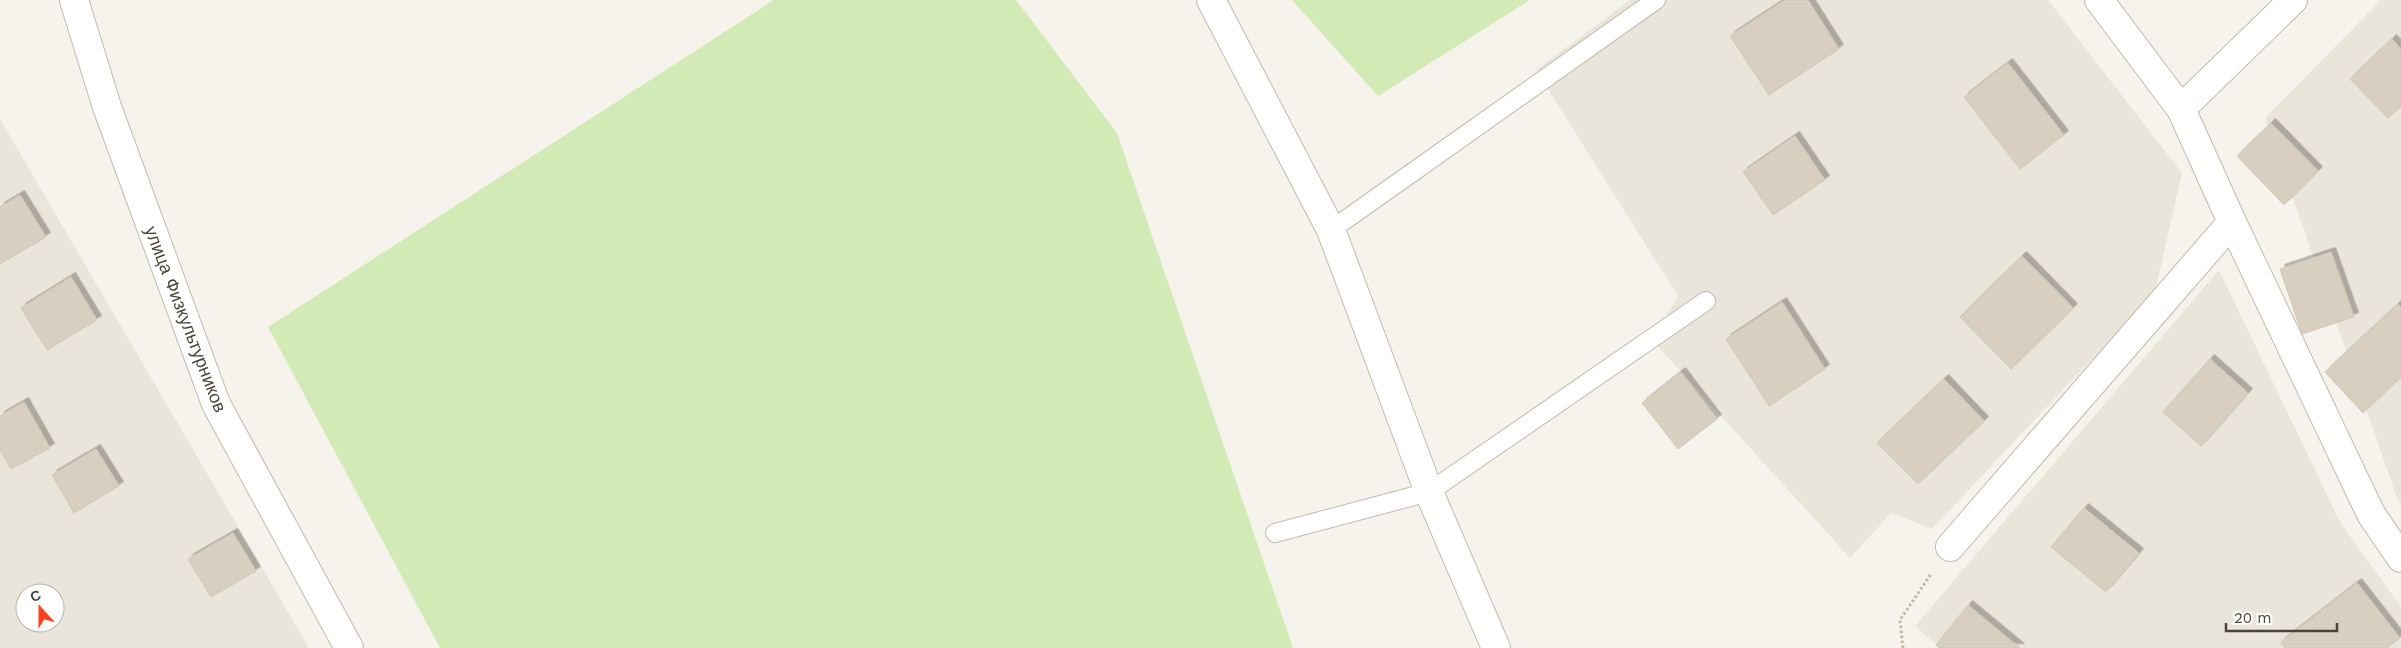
<svg xmlns="http://www.w3.org/2000/svg" width="2401" height="648" font-family="'Work Sans',sans-serif">
  <style>
    .residential { fill: #eae5da; fill-rule: evenodd }
    .green { fill: #d2eab5 }
    .building { fill: #d8cfc1; stroke: #d3c7b4; filter: url(#shadow) }
    .lines { fill: none; stroke-linecap: round; stroke-linejoin: round }
    .lane-casing { stroke: #c2bbae; stroke-width: 20 }
    .street-casing { stroke: #c2bbae; stroke-width: 30 }
    .path { stroke: #c4b79f; stroke-width: 3; stroke-dasharray: 2.5 2.5; stroke-linecap: butt }
    .lane { stroke: #fff; stroke-width: 18 }
    .street { stroke: #fff; stroke-width: 28 }
    .labels { text-anchor: middle; dominant-baseline: central; stroke-width: 5; stroke-linejoin: round; paint-order: stroke }
    .street-label { font-size: 18px; fill: #4b4439; stroke: #fff }
  </style>
  <defs>
    <filter id="shadow"><feDropShadow dx="4.5" dy="-4.5" stdDeviation="0" flood-color="#0004"/></filter>
  </defs>
  <rect width="100%" height="100%" fill="#f6f3ec"/>
  <path class="residential" d="M 1630,0 L 2048,0 L 2182,173 L 2155,292 L 1932,529 L 1891,513 L 1850,558 L 1652,340 L 1678,296 L 1536,70 Z
    M 2381,0 L 2401,0 L 2401,503 L 2397,498 L 2265,118 Z
    M 0,119 L 309,648 L 0,648 ZM 25,593 L 55,593 L 55,623 L 25,623 Z
    M 2219,270 L 2340,522 L 2401,607 L 2401,648 L 1940,648 L 1915,626 Z"/>
  <path class="green" d="M 774,0 L 1016,0 L 1117,133 L 1293,648 L 440,648 L 268,327 Z
    M 1292,0 L 1530,0 L 1378,96 Z"/>
  <path class="building" d="M 1785,0 L 1808,0 L 1839,49 L 1769,95 L 1730,36 Z
    M 2392,39 L 2401,49 L 2401,106 L 2388,118 L 2350,79 Z
    M 2008,63 L 2064,135 L 2020,169 L 1964,97 Z
    M 2271,123 L 2318,171 L 2284,205 L 2237,156 Z
    M 1795,136 L 1825,180 L 1773,215 L 1743,172 Z
    M 20,195 L 46,237 L 0,264 L 0,207 Z
    M 2331,252 L 2354,317 L 2302,334 L 2280,269 Z
    M 2022,256 L 2073,308 L 2011,369 L 1960,317 Z
    M 71,277 L 97,320 L 47,350 L 21,308 Z
    M 1782,302 L 1825,369 L 1769,406 L 1726,339 Z
    M 2398,304 L 2401,307 L 2401,377 L 2363,413 L 2325,372 Z
    M 2210,359 L 2248,393 L 2201,446 L 2163,412 Z
    M 1681,372 L 1717,419 L 1678,449 L 1642,403 Z
    M 1944,379 L 1984,421 L 1918,484 L 1877,443 Z
    M 24,402 L 50,448 L 11,469 L 0,450 L 0,416 Z
    M 96,449 L 119,486 L 74,513 L 52,475 Z
    M 2084,508 L 2139,553 L 2106,592 L 2051,547 Z
    M 233,533 L 256,571 L 211,597 L 188,559 Z
    M 2357,583 L 2400,638 L 2387,648 L 2285,648 L 2281,642 Z
    M 1968,605 L 2020,648 L 1939,648 L 1936,645 Z"/>
  <g class="lines">
    <defs>
      <path id="lane" d="M 1331,230 L 1656,0
        M 1275,533 L 1429,492 L 1706,301"/>
      <path id="street" d="M 74,0 L 107,107 L 216,404 L 349,648
        M 1211,0 L 1331,230 L 1429,492 L 1496,648
        M 2099,0 L 2181,109 L 2232,222 L 2371,514 L 2401,558
        M 2181,109 L 2293,0
        M 1950,547 L 2232,222"/>
    </defs>
    <use href="#lane" class="lane-casing"/>
    <use href="#street" class="street-casing"/>
    <path class="path" d="M 1903,648 L 1900,620 L 1931,574"/>
    <use href="#lane" class="lane"/>
    <use href="#street" class="street"/>
  </g>
  <g class="labels">
    <g class="street-label">
      <text transform="translate(186 319) rotate(69)">улица Физкультурников</text>
    </g>
  </g>
  <g transform="translate(40 608) rotate(339)"><circle r="24" fill="#ffffff" stroke="#b7b4b0"/>
  <path d="M0-4L9 19L0 12L-9 19Z" fill="#fc3f1d"/>
  <text y="-8" font-size="14" font-weight="bold" text-anchor="middle" fill="#4b4439">С</text>
  </g>
  <path d="M2226 623v8h111v-8" fill="none" stroke="#4b4439" stroke-width="2.5"/>
  <text x="2234" y="623" font-size="15" fill="#4b4439" stroke="#ffffff" stroke-width="4" paint-order="stroke">20 m</text>
</svg>
